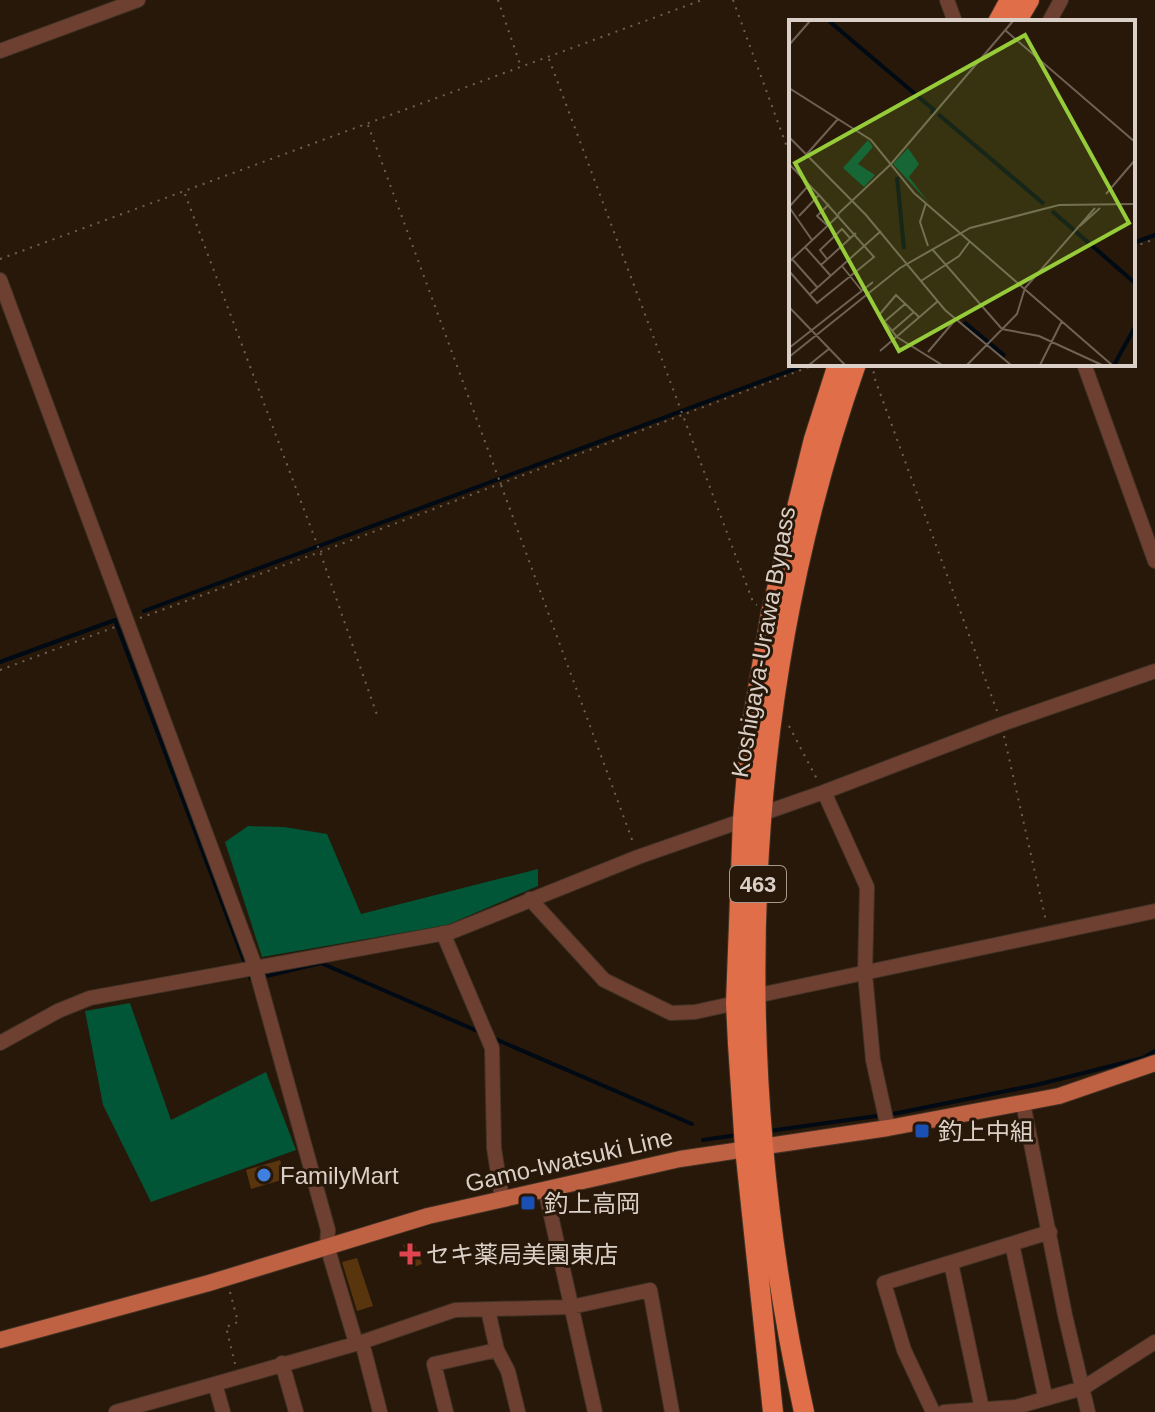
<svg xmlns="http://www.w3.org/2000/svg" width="1155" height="1412" font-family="Arial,'Noto Sans JP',sans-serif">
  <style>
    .forest { fill: #005636 }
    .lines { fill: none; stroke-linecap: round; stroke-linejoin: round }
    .stream { stroke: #000a14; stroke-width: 4 }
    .building { fill: #59350e }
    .minor-casing { stroke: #403224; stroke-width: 16 }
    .major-casing { stroke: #403224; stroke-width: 18 }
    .highway-casing { stroke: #403224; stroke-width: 22 }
    .path { stroke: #6e6154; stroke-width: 2; stroke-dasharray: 2 6; stroke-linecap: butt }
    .minor { stroke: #6e4032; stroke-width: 14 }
    .major { stroke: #bf6143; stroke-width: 16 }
    .highway { stroke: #df6e49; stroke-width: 20 }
    .transit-dot { fill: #1a4fb4; stroke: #271809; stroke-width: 3 }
    .shop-dot { fill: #3f7fe0; stroke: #271809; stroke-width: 3 }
    .health-dot { fill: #e0444e; stroke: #271809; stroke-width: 3 }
    .labels { text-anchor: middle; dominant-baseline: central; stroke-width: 6; stroke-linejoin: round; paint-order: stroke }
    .shield { fill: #271809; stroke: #a5998e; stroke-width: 2 }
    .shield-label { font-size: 22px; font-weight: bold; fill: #dbd0c7 }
    .street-label { font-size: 24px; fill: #dbd0c7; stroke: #271809 }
    .poi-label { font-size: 24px; fill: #dbd0c7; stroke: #271809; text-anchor: start }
    .inset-river { fill: none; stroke: #000a14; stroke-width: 4 }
    .inset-road { fill: none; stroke: #6f6255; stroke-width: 2 }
    .view { fill: #96cc39; fill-opacity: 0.15; stroke: #96cc39; stroke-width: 4 }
    .inset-edge { fill: none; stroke: #dbd0c7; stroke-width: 4 }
  </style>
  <rect width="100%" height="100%" fill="#271809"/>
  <path class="forest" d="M 248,826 L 284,827 L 327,834 L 361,914 L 538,869 L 538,886 L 447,925 L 262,957 L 225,842 Z
    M 130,1003 L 171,1120 L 266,1072 L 296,1150 L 151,1202 L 103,1105 L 85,1011 Z"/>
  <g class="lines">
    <path class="stream" d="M 1133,243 L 1155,235
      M 144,611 L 808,364
      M 0,662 L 115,620 L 251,979 L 254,979
      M 262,977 L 321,963 L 482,1033
      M 493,1038 L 692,1124
      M 769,1131 L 898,1113 L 1036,1085 L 1143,1058 L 1155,1051
      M 703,1140 L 737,1135"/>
  </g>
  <path class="building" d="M 280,1160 L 285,1179 L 251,1189 L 246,1170 Z
    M 414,1241 L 422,1264 L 411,1268 L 403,1245 Z
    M 357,1258 L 373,1306 L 357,1311 L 342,1262 Z"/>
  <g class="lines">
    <defs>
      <path id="minor" d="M 947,0 L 955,22
        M 1049,22 L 1061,0
        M 0,51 L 138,0
        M 0,280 L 255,966 L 328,1230 L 327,1246 L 356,1343
        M 1084,364 L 1155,561
        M 824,792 L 867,887 L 865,974 L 868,1006 L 873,1060 L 888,1128
        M 530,899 L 604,980 L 671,1013 L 695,1012 L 736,1003
        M 443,933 L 492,1048 L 494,1148 L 502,1199
        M 755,996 L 1155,911
        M 0,1043 L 58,1011 L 90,998 L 451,932 L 638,857 L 824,792 L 1002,724 L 1155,671
        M 1023,1103 L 1065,1315 L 1088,1412
        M 545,1189 L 595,1412
        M 1012,1244 L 1045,1396
        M 951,1263 L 982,1409
        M 488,1310 L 497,1350 L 508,1371 L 518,1412
        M 362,1342 L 380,1412
        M 282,1363 L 296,1412
        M 215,1384 L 362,1342 L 455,1310 L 571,1307 L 650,1290 L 672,1412
        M 116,1412 L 215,1384 L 223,1412
        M 446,1412 L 434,1364 L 497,1350
        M 933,1412 L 904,1350 L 884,1283 L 1050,1232
        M 944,1412 L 1016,1407 L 1083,1388 L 1155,1342"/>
      <path id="major" d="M 0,1340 L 209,1283 L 428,1216 L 680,1159 L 888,1128 L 1059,1096 L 1155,1063"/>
      <path id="highway" d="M 998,22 L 1010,0
        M 1016,22 L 1029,0
        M 773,1412 L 745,1148 L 738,1044 L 736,1003 L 743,819 L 750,736 L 771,613 L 814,439 L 838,364
        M 804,1412 C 728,1067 738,699 856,364"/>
    </defs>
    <use href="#minor" class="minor-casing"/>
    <use href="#major" class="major-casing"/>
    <use href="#highway" class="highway-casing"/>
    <path class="path" d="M 498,0 L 521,67
      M 733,0 L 791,158
      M 549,59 L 753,602 L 757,605
      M 368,125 L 634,845
      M 185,194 L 320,552 L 377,715
      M 1133,247 L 1155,239
      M 0,259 L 702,0
      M 877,364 L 873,374 L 997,711
      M 140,618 L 320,552 L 817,364
      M 0,670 L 115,627
      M 789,726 L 818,781
      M 1004,736 L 1046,921
      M 230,1292 L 238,1322 L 226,1327 L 235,1364"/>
    <use href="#minor" class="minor"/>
    <use href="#major" class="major"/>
    <use href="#highway" class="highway"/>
  </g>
  <g class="transit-dot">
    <rect x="914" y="1123" width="16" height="16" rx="4"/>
    <rect x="520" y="1195" width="16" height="16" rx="4"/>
  </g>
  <circle class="shop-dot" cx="264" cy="1175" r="8"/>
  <path class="health-dot" d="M406 1242h8v8h8v8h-8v8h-8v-8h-8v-8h8z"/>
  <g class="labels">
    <rect class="shield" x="730" y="866" width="56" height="36" rx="6"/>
    <g class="shield-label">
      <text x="758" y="884">463</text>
    </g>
    <g class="street-label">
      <text transform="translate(763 642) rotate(-80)">Koshigaya-Urawa Bypass</text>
      <text transform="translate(569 1160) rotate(-13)">Gamo-Iwatsuki Line</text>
    </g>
    <g class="poi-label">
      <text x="938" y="1131">釣上中組</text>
      <text x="280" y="1175">FamilyMart</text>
      <text x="544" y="1203">釣上高岡</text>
      <text x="426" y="1254">セキ薬局美園東店</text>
    </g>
  </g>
  <g transform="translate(789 20)">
    <rect width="346" height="346" fill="#271809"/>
    <path d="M 79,120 L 84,127 L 69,144 L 86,155 L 75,167 L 54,148 ZM 119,128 L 130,144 L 120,157 L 140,183 L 104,144 Z" fill="#005636"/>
    <path class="inset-river" d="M 40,1 L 145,90 L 142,94M 149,94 L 255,184M 108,157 L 115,229M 263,191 L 346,263M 175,302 L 216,336M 325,345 L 346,307"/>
    <path class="inset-road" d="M 216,10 L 346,122M 0,25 L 21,1M 0,68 L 82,120 L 125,173 L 323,345M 0,117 L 77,195 L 156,290 L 222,345M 17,135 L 49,99M 0,144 L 30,175 L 10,196M 317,174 L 346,140M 137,183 L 131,202 L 139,226M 0,187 L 23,220M 0,187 L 20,165M 49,194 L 102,144 L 224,1M 39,206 L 28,196 L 40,184M 291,206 L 311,188M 16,227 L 41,255M 143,229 L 213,309 L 250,316 L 313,345M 3,239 L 28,267M 38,239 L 31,230 L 53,209 L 61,218M 0,242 L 50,195M 32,245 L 67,213M 53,246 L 73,271M 0,251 L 28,283 L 85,237 L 30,175M 132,261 L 170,236 L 181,221M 20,275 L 92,211M 0,287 L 56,345M 130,297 L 107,275 L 90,295 L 108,317 L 153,345M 95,302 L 116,284M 103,311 L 125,292M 0,328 L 84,262M 91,331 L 149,281M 139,332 L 167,299M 0,337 L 111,248 L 181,208 L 270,185 L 346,184M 20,345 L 41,328M 178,345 L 228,294 L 236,268 L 306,188M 251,345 L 273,301"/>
    <path class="view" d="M 236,15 L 340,203 L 110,331 L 6,143 Z"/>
    <rect width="346" height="346" class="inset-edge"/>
  </g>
</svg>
